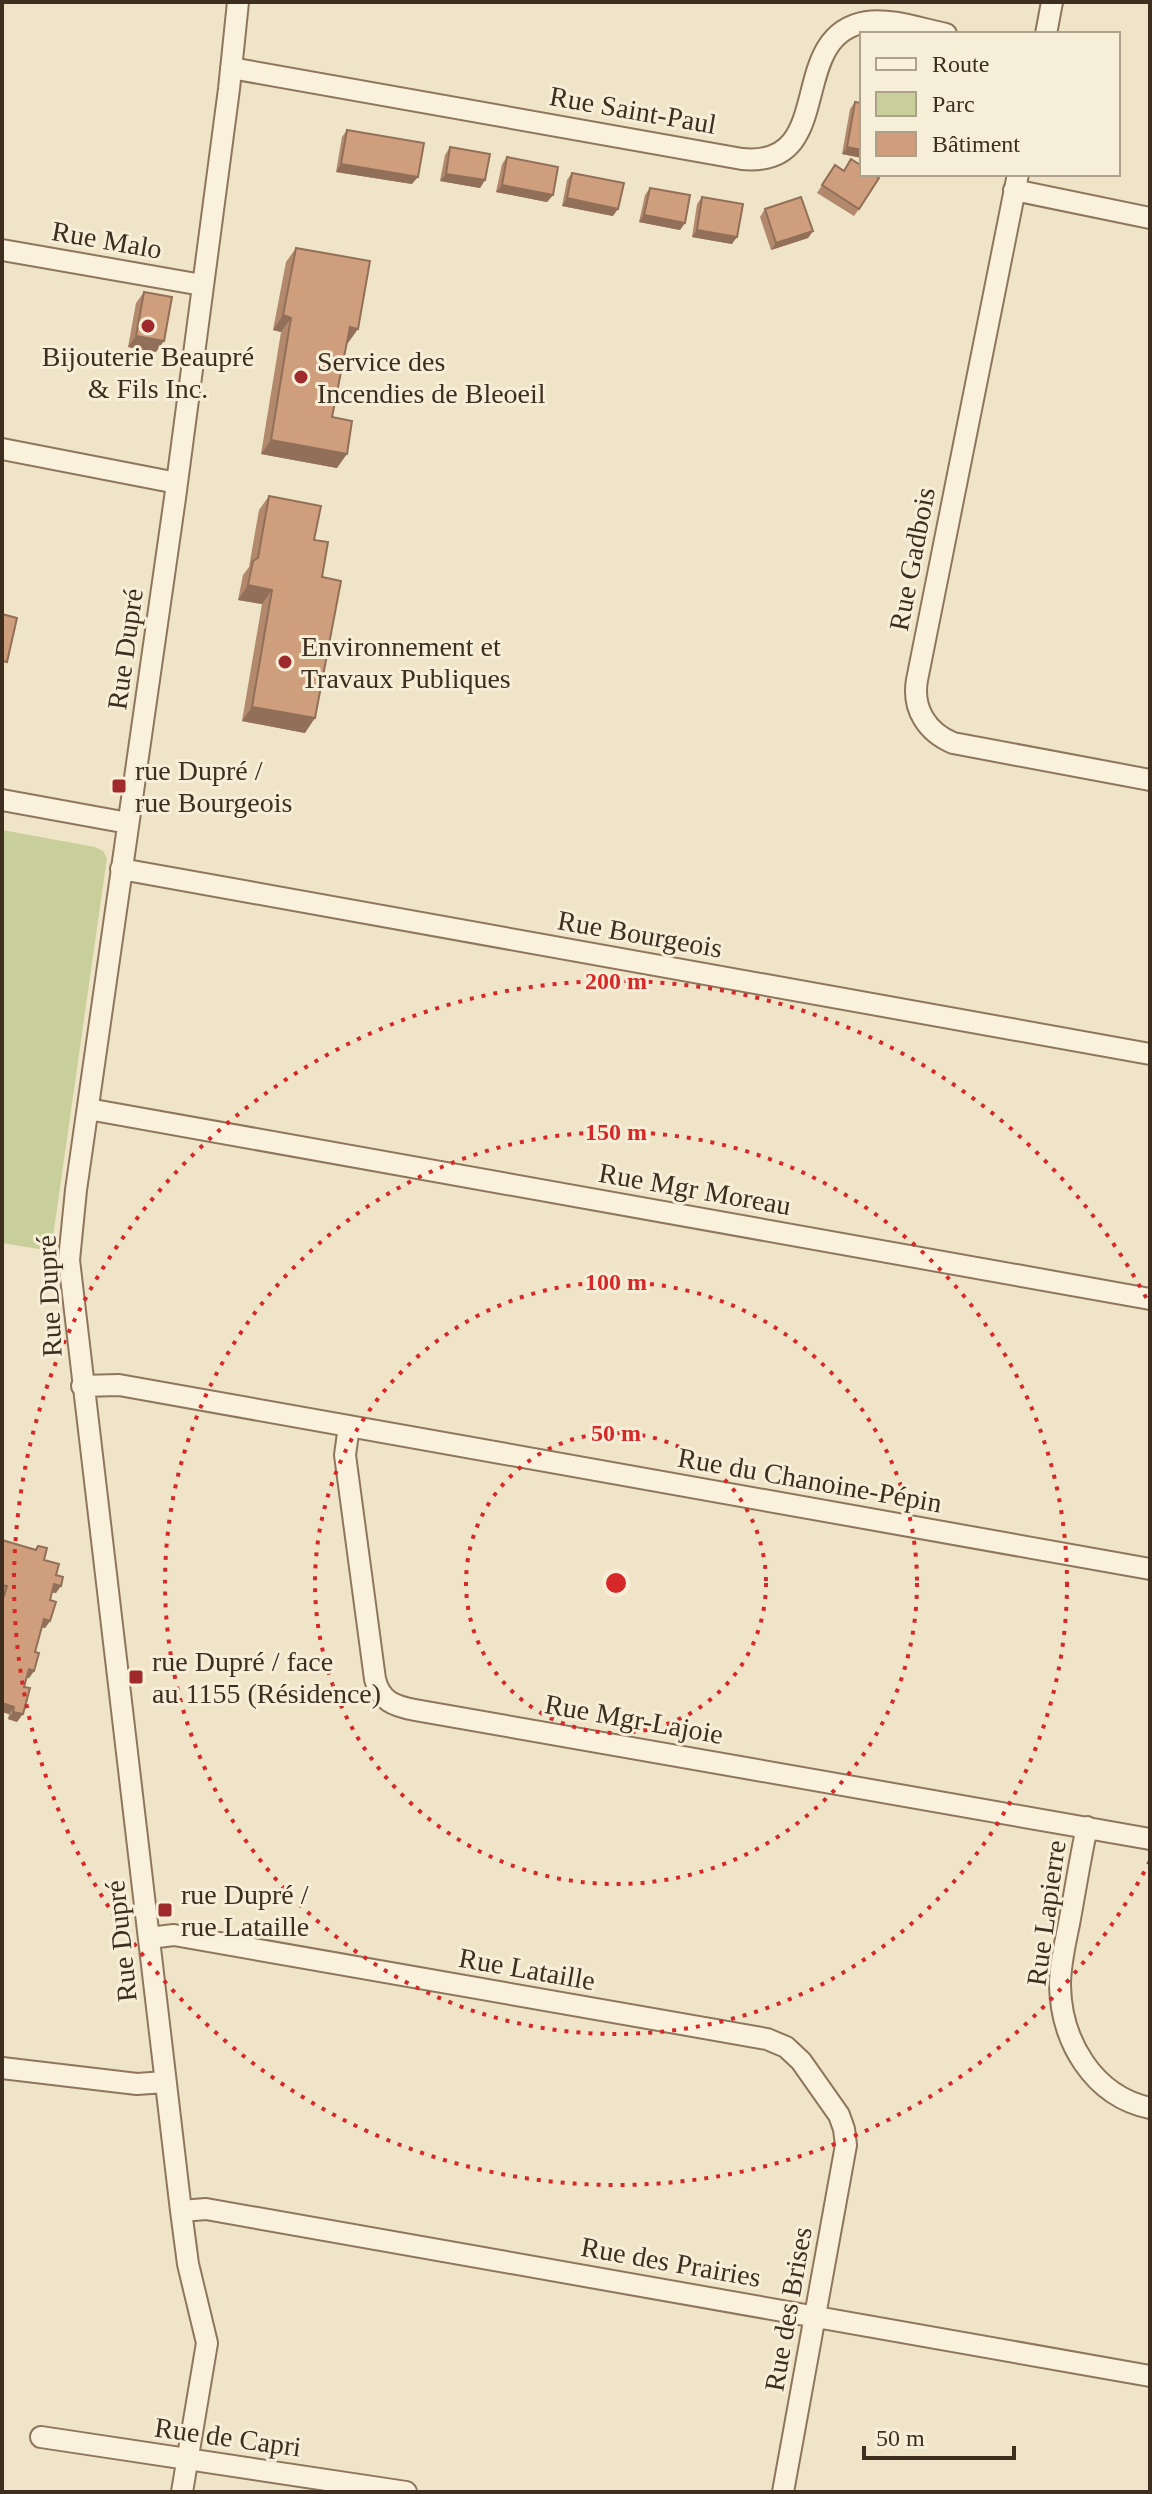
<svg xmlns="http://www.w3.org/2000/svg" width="1152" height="2494" font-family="Georgia,serif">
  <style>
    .green { fill: #c9cf9b }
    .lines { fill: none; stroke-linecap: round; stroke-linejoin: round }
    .street-casing { stroke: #8d765c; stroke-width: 24 }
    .street { stroke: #faf1dc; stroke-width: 20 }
    .wall { fill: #b2896c }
    .shaded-wall { fill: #916f58 }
    .building { fill: #cf9f7d; stroke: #916f58; stroke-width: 2 }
    .ring { fill: none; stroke: #d62828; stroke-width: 4; stroke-dasharray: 4 8 }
    .poi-dot { fill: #9e2a2b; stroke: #f7eed8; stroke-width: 3 }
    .labels { text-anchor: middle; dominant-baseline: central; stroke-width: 6; stroke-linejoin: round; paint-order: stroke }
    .street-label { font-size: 28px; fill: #3d2e20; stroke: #f7eed8 }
    .poi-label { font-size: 28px; fill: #3d2e20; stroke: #f7eed8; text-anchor: start }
    .centre { fill: #d62828; stroke: #f7eed8; stroke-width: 4 }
    .ring-label { font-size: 24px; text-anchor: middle; font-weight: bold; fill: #d62828; stroke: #f7eed8; stroke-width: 6; stroke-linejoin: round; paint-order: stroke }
  </style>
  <rect width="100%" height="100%" fill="#f0e4c8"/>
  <path class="green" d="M 2,830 L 95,847 L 103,851 L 107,858 L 51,1251 L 2,1243 Z"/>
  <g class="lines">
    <defs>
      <path id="street" d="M 1046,34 L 1052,2
        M 231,68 L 742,159 C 839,168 784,36 866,22 C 891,18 921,29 946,34
        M 1018,174 L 917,680 C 912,709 927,732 953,743 L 1150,780
        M 1014,190 L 1150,218
        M 2,250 L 202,285
        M 2,449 L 177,483
        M 2,800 L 128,823
        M 121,869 L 1150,1054
        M 88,1109 L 1150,1299
        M 82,1386 L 119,1385 L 1150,1569
        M 349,1426 L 345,1455 L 375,1679 C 380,1701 394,1706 415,1710 L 1150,1839
        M 1087,1827 C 1080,1859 1075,1892 1069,1924 C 1065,1944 1060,1964 1060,1985 C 1061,2041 1093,2096 1150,2108
        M 149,1938 L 174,1935 L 767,2039 L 786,2047 L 801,2061 L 839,2115 L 844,2129 L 846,2145 L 783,2492
        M 2,2068 L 137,2084 L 165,2082
        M 181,2211 L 206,2209 L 1150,2376
        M 41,2437 L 406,2492
        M 182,2492 L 207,2343 L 188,2264 L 181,2211 L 69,1260 L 76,1190 L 175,498 L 229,89 L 238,2"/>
    </defs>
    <use href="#street" class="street-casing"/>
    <use href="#street" class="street"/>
  </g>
  <path class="wall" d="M 855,102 L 862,158 L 842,154 L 850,109 Z
    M 347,130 L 412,184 L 336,172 L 342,137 Z
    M 450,147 L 485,180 L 480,188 L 440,181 L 445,155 Z
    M 507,157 L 553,195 L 547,202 L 496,192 L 502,164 Z
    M 835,165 L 859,209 L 854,216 L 817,193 Z
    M 572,173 L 613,216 L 562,206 L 567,180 Z
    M 650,188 L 685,223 L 680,230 L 639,222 L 645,195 Z
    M 702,197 L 732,244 L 692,237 L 697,204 Z
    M 765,209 L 813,231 L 808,238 L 771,250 L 760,217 Z
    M 296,248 L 348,343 L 347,343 L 332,417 L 337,468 L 261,454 L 281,332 L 273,330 L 286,262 Z
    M 144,292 L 156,352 L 128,347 L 136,303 Z
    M 269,496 L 314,540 L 322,577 L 305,733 L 242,721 L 262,604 L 238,600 L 243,575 L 249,567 L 259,510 Z
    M 2,1540 L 35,1549 L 38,1546 L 44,1560 L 56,1575 L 56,1593 L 52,1592 L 50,1600 L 50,1621 L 45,1628 L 42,1627 L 35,1652 L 34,1671 L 29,1678 L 27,1677 L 17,1722 L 8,1719 L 9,1714 L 2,1712 Z"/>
  <path class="shaded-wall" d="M 847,147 L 862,150 L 862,158 L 842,154 Z
    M 341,164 L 418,177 L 412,184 L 336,172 Z
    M 446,174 L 485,180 L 480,188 L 440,181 Z
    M 502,185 L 553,195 L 547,202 L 496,192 Z
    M 567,198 L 618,209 L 613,216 L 562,206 Z
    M 644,215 L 685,223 L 680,230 L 639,222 Z
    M 697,230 L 737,237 L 732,244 L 692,237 Z
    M 813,231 L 808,238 L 771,250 L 776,243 Z
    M 283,315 L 291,318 L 281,332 L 273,330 Z
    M 350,327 L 358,329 L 348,343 L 340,342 Z
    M 136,336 L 164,341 L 156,352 L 128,347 Z
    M 271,440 L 347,454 L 337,468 L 261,454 Z
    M 248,585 L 272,590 L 262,604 L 238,600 Z
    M 252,707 L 315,718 L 305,733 L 242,721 Z
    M 54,1584 L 61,1586 L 56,1593 L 49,1592 Z
    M 44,1619 L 50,1621 L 45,1628 L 39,1627 Z
    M 29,1669 L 34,1671 L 29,1678 L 24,1677 Z
    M 2,1703 L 14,1707 L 9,1714 L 2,1712 Z
    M 13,1712 L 23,1714 L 17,1722 L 8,1719 Z"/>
  <path class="building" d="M 855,102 L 862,103 L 862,150 L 847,147 Z
    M 347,130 L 424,143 L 418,177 L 341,164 Z
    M 450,147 L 490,154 L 485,180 L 446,174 Z
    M 507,157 L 558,167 L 553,195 L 502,185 Z
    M 851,159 L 862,166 L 862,174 L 874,174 L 879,178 L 859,209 L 822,185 L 835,165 L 844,171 Z
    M 572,173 L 624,183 L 618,209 L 567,198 Z
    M 650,188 L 690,195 L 685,223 L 644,215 Z
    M 702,197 L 743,204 L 737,237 L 697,230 Z
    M 801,197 L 813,231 L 776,243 L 765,209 Z
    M 296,248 L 370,261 L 358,329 L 350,327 L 332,417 L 352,421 L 347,454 L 271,440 L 291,318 L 283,315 Z
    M 144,292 L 172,297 L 164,341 L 136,336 Z
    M 269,496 L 321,506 L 314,540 L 328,542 L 322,577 L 341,581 L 315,718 L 252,707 L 272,590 L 248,585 L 253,561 L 258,558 Z
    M 2,614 L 17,618 L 7,662 L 2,661 Z
    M 2,1540 L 36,1550 L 38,1546 L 47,1548 L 44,1560 L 59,1564 L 56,1575 L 63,1577 L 61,1586 L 54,1584 L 50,1600 L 56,1602 L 50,1621 L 44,1619 L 35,1652 L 39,1653 L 34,1671 L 29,1669 L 24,1687 L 30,1688 L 23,1714 L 13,1712 L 14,1707 L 2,1703 L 2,1596 L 4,1596 L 7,1586 L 2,1585 Z"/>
  <g class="ring">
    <circle cx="616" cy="1583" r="150"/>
    <circle cx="616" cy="1583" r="301"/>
    <circle cx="616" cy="1583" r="451"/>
    <path d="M1150 1861A602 602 0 1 1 1150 1305"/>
  </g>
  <g class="poi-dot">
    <circle cx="148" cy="326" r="8"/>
    <circle cx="301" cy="377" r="8"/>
    <circle cx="285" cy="662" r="8"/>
    <rect x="111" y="778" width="16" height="16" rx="4"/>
    <rect x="128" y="1669" width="16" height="16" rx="4"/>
    <rect x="157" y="1902" width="16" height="16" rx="4"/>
  </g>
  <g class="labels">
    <g class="street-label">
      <text transform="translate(633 110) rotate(10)">Rue Saint-Paul</text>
      <text transform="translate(107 240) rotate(10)">Rue Malo</text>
      <text transform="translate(912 559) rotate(-79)">Rue Gadbois</text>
      <text transform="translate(125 649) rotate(-82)">Rue Dupré</text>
      <text transform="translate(640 934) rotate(10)">Rue Bourgeois</text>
      <text transform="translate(695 1189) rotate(10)">Rue Mgr Moreau</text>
      <text transform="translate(49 1296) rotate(-93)">Rue Dupré</text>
      <text transform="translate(810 1480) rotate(10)">Rue du Chanoine-Pépin</text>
      <text transform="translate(634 1719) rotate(10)">Rue Mgr-Lajoie</text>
      <text transform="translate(1046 1913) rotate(-82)">Rue Lapierre</text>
      <text transform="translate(121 1941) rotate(-96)">Rue Dupré</text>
      <text transform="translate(527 1969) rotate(10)">Rue Lataille</text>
      <text transform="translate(671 2262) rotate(10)">Rue des Prairies</text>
      <text transform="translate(788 2309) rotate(-80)">Rue des Brises</text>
      <text transform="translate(228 2437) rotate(8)">Rue de Capri</text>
    </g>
    <g class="poi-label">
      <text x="148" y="356" text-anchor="middle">Bijouterie Beaupré<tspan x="148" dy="32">&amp; Fils Inc.</tspan></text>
      <text x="317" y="361">Service des<tspan x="317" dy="32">Incendies de Bleoeil</tspan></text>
      <text x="301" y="646">Environnement et<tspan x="301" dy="32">Travaux Publiques</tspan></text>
      <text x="135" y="770">rue Dupré /<tspan x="135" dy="32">rue Bourgeois</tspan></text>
      <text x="152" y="1661">rue Dupré / face<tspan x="152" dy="32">au 1155 (Résidence)</tspan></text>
      <text x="181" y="1894">rue Dupré /<tspan x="181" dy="32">rue Lataille</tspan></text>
    </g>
  </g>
  <circle cx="616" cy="1583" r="12" class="centre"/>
  <g class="ring-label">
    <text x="616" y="989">200 m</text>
    <text x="616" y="1140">150 m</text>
    <text x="616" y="1290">100 m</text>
    <text x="616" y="1441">50 m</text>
  </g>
  <rect width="1152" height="2494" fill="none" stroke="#3d2e20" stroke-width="8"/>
  <rect x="860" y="32" width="260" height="144" fill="#f7eed8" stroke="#ada18e" stroke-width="2"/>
  <rect x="876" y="58" width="40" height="12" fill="#faf1dc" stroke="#ada18e" stroke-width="2"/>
  <text x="932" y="72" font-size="24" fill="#3d2e20">Route</text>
  <rect x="876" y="92" width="40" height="24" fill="#c9cf9b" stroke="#ada18e" stroke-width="2"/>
  <text x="932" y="112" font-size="24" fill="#3d2e20">Parc</text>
  <rect x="876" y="132" width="40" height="24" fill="#cf9f7d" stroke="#ada18e" stroke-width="2"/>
  <text x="932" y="152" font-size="24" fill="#3d2e20">Bâtiment</text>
  <path d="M864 2446v12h150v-12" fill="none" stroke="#3d2e20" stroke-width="4"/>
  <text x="876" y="2446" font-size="24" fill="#3d2e20" stroke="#f7eed8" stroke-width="6" paint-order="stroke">50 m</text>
</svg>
